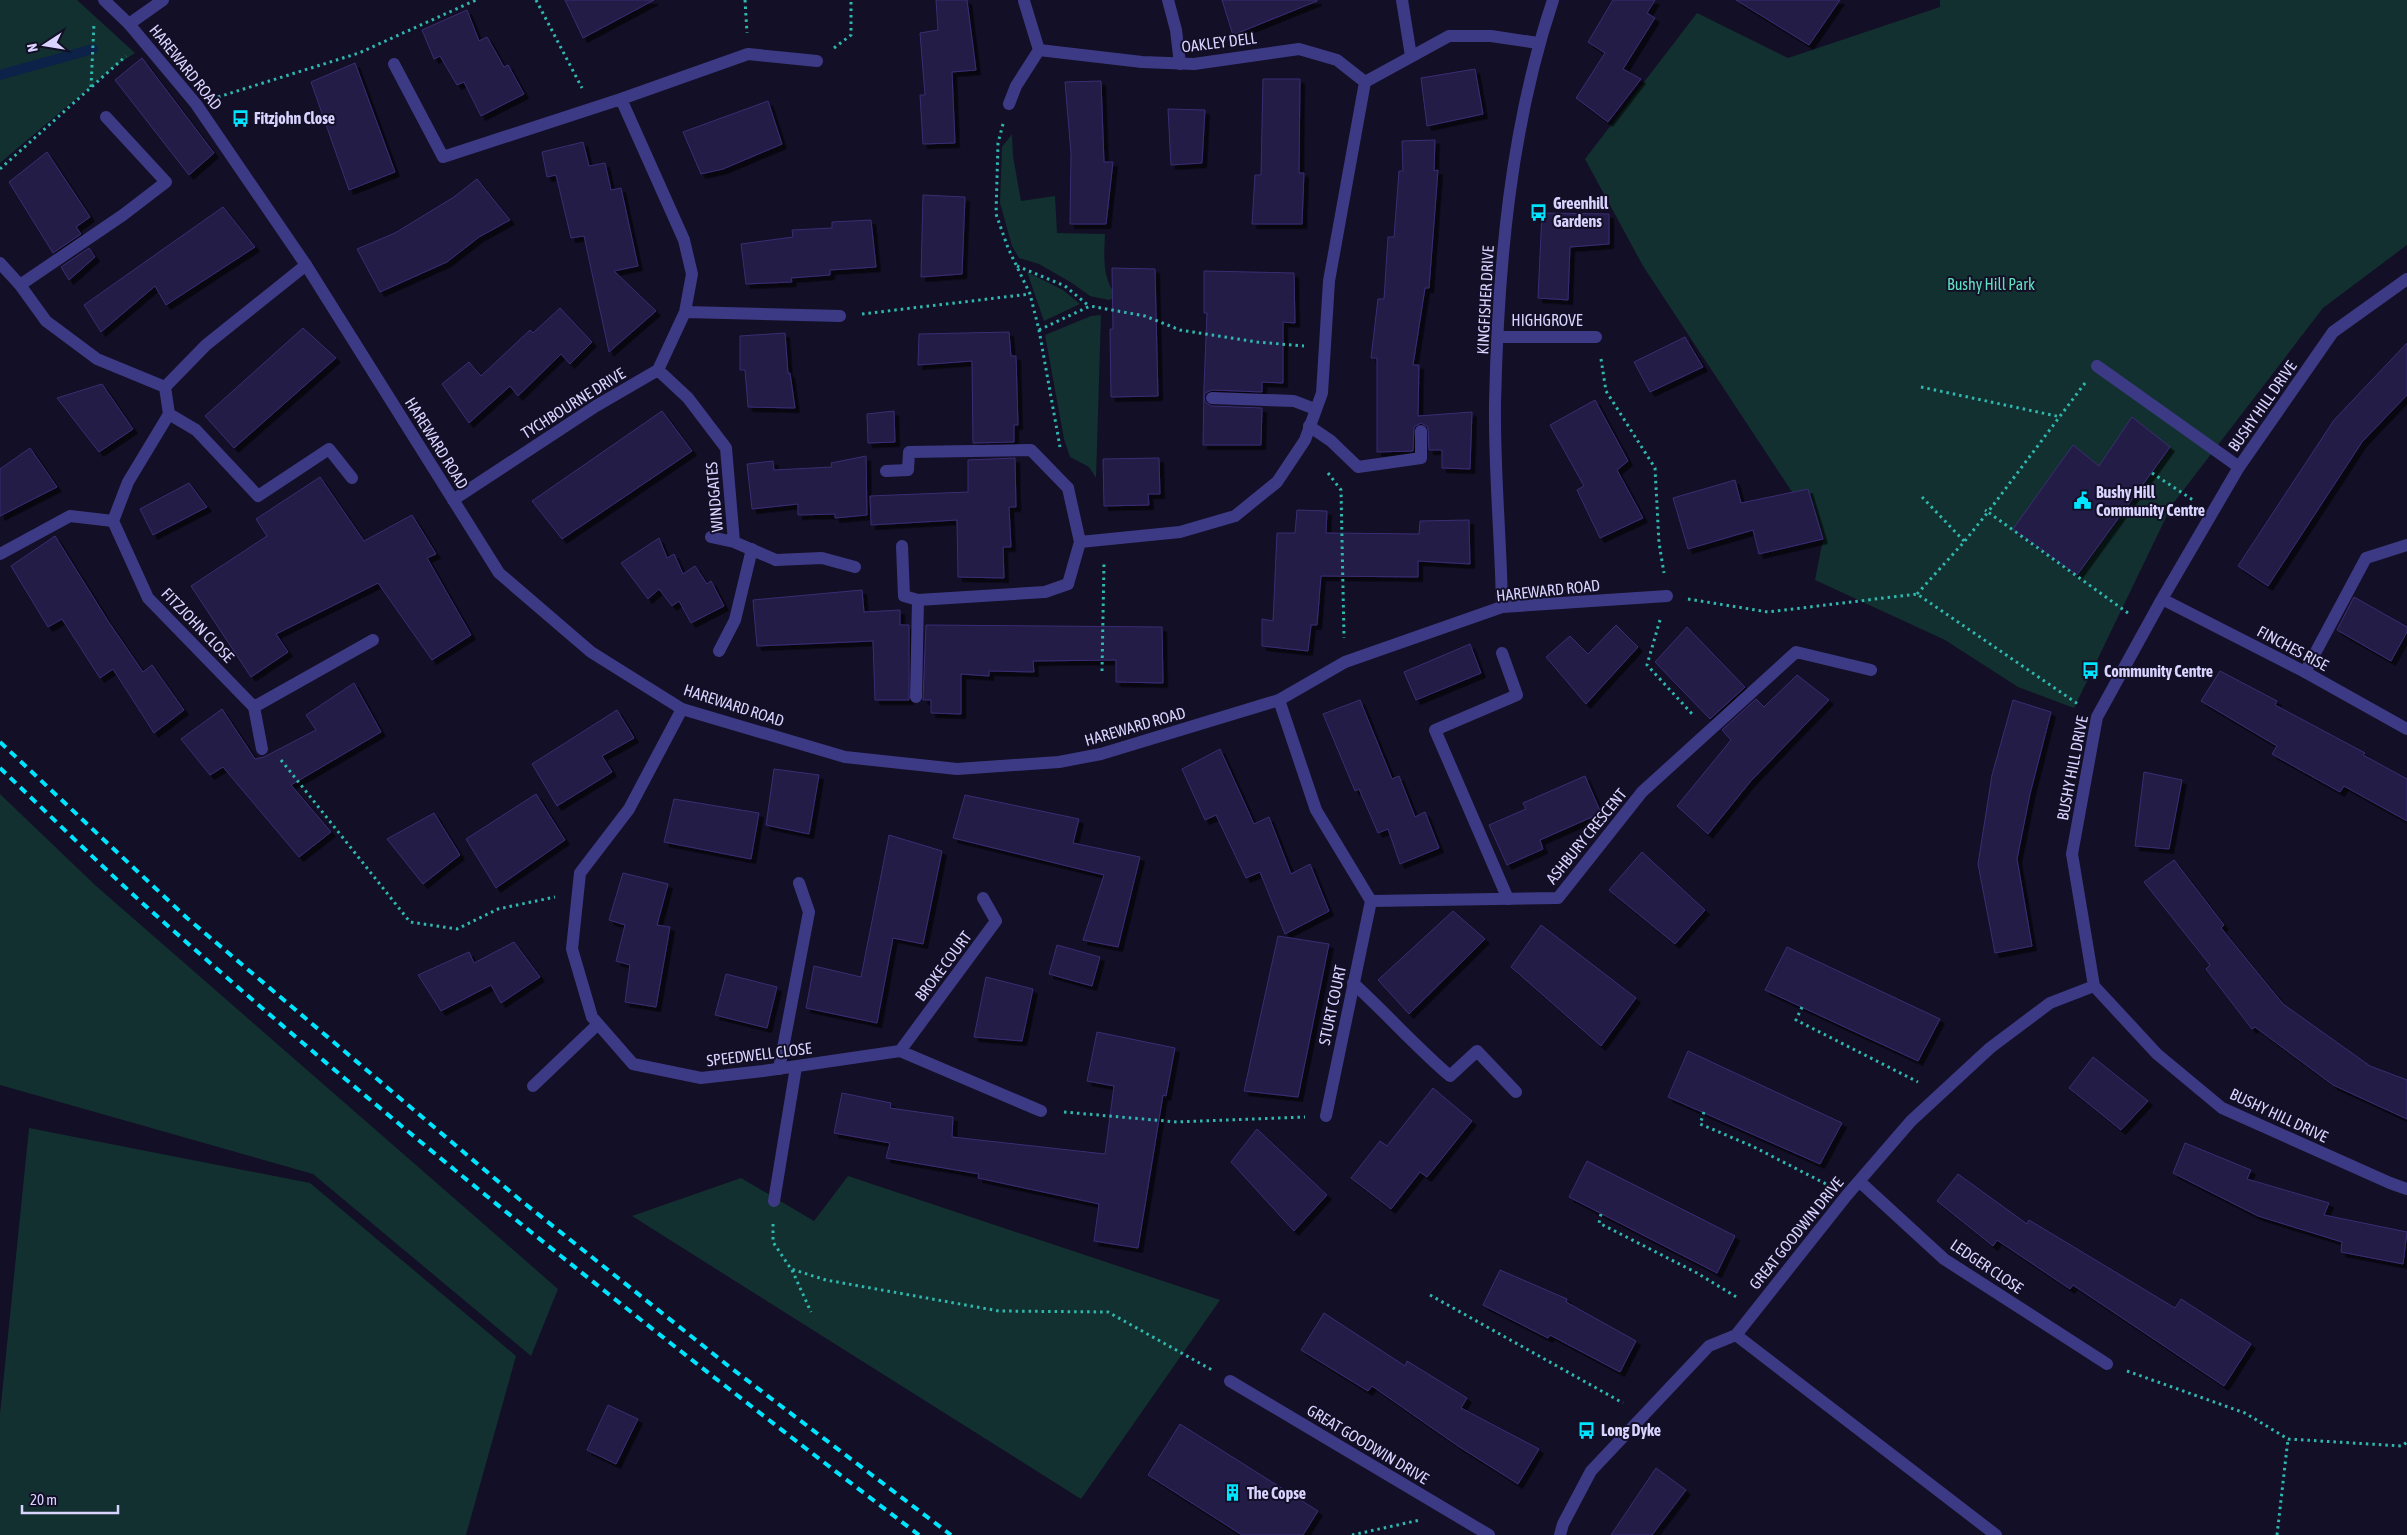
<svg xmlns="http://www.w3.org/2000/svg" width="2407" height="1535" font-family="'Asap Condensed',sans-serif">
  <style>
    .green { fill: #12302f }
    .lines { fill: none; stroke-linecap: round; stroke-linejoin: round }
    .stream { stroke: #0c2248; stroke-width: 10 }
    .building { fill: #241b47; stroke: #3b2d73; filter: url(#shadow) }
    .path { stroke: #2fb8b0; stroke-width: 3; stroke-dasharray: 2.5 4; stroke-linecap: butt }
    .service { stroke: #3d3a85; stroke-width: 12 }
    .minor { stroke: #3d3a85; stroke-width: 12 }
    .tertiary { stroke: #3d3a85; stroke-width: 12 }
    .rail { stroke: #00e5ff; stroke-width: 4; stroke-dasharray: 8 6; stroke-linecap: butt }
    .labels { text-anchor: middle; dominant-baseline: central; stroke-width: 4; stroke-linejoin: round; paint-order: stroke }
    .street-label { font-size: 16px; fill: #d9d4ff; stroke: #130f26 }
    .poi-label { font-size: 16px; font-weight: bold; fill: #d9d4ff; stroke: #130f26; text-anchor: start }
    .park-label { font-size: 16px; fill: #5fe0c0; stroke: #130f26 }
  </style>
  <defs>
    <filter id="shadow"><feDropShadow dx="4.5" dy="4.5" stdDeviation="0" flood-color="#0009"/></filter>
  </defs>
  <rect width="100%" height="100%" fill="#130f26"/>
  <path class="green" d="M 0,0 L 77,0 L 135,53 L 115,66 L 0,163 Z
    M 1940,0 L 2407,0 L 2407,245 L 2323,308 L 2172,505 L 2074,708 L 2018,687 L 1945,640 L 1815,580 L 1823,539 L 1643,266 L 1585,159 L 1697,13 L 1788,58 L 1940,7 Z
    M 1012,134 L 1013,156 L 1021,201 L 1055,196 L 1057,233 L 1105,234 C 1104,258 1102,278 1117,297 L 1109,300 L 1090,296 L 1072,283 L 1039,264 L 1019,258 L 1012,246 L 1000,203 L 1002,147 Z
    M 1027,272 L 1063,290 L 1080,304 L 1044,321 Z
    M 1101,315 L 1096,478 L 1089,467 L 1070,457 L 1064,439 L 1045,335 L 1091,316 Z
    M 0,794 L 95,885 L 558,1289 L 531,1356 L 313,1174 L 0,1085 Z
    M 29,1128 L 310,1183 L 516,1356 L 466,1535 L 0,1535 L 0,1414 Z
    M 848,1176 L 1220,1300 L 1081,1499 L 632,1216 L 741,1178 L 814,1221 Z"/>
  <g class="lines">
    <path class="stream" d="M 0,75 L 93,49"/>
  </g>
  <path class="building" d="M 565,0 L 654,0 L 583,38 Z
    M 936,0 L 967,0 L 976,70 L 952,72 L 955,143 L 923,144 L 920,95 L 925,95 L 920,33 L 938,30 Z
    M 1222,0 L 1317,0 L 1317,1 L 1233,35 Z
    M 1613,0 L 1655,0 L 1647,13 L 1655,18 L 1623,69 L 1641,79 L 1608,122 L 1576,98 L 1605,53 L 1588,42 Z
    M 1736,0 L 1840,0 L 1809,45 Z
    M 467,10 L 479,41 L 487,37 L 504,67 L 508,65 L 524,94 L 481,116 L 464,82 L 457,85 L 440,56 L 434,59 L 422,30 Z
    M 142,58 L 214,153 L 189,175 L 115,80 Z
    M 355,63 L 395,172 L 349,190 L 311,82 Z
    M 1475,69 L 1483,114 L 1427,126 L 1421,78 Z
    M 1263,79 L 1300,79 L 1299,173 L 1304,173 L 1302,224 L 1252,224 L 1255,175 L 1261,175 Z
    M 1101,81 L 1104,162 L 1113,162 L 1106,224 L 1070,224 L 1071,153 L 1065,82 Z
    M 768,101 L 782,144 L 723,169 L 701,174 L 683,132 Z
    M 1168,109 L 1205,110 L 1202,163 L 1171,165 Z
    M 1435,140 L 1434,171 L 1438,170 L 1429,288 L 1425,288 L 1413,365 L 1419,365 L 1418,416 L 1472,412 L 1470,469 L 1442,468 L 1442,450 L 1429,450 L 1428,427 L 1421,423 L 1414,427 L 1413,451 L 1377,452 L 1377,358 L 1371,358 L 1378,299 L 1384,299 L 1388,237 L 1394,237 L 1399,171 L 1403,171 L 1402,141 Z
    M 583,142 L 589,166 L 605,163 L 611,190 L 621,188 L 638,266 L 614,271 L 656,311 L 609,352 L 584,236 L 571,238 L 556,175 L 547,177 L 542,152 Z
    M 47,152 L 90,217 L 76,227 L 81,234 L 53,253 L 9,182 Z
    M 477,179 L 510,220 L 479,237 L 447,262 L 380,292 L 357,249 L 395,233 L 454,197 Z
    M 923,195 L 965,197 L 962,274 L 921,277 Z
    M 223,207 L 255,247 L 166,305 L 155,286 L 101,332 L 84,305 Z
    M 1542,213 L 1609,214 L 1609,244 L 1570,247 L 1568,300 L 1538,298 Z
    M 871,220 L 876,267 L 830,270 L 830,275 L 791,278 L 792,282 L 746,284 L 741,244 L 793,237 L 792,230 L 832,228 L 832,222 Z
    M 89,248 L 95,257 L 69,280 L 61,267 Z
    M 1112,268 L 1155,269 L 1158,396 L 1111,397 L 1110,329 L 1113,329 Z
    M 1204,271 L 1294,273 L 1295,323 L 1283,322 L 1283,383 L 1262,382 L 1262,392 L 1212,390 L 1205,393 L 1204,397 L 1205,402 L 1211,406 L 1262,408 L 1261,445 L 1203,445 L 1204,387 L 1207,313 L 1204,313 Z
    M 560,308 L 592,342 L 570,364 L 561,354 L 518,396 L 510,386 L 469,423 L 442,384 L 469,362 L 481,376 L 530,330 L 533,333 Z
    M 303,328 L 336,358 L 234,448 L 205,416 Z
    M 1009,332 L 1011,356 L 1016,356 L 1018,425 L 1014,425 L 1014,442 L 973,443 L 972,361 L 918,365 L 919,334 Z
    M 785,333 L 788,373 L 790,373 L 795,408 L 748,407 L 745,370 L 740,370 L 740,336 Z
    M 1685,337 L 1703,367 L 1650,392 L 1634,362 Z
    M 2407,343 L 2407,395 L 2362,442 L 2268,586 L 2238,566 L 2334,420 Z
    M 102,384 L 133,429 L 99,452 L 57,398 Z
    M 1595,400 L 1628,461 L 1617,470 L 1643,518 L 1600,538 L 1577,490 L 1584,486 L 1550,425 Z
    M 662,411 L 692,451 L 562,539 L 532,501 Z
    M 894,411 L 895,442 L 868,443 L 867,414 Z
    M 2132,417 L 2170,447 L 2077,575 L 2013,529 L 2073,445 L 2099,466 Z
    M 30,448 L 57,487 L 0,516 L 0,469 Z
    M 866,456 L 867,515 L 835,518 L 835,514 L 798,515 L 798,504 L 752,509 L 747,464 L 773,461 L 774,470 L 832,467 L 831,463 Z
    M 1015,458 L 1016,507 L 1009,507 L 1011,547 L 1003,547 L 1004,578 L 958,577 L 957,520 L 871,525 L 870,496 L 968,492 L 968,460 Z
    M 1159,458 L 1160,494 L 1148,494 L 1149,505 L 1104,506 L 1103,459 Z
    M 320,477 L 364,541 L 412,515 L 436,554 L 427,558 L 471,635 L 432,660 L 378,583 L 276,634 L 288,652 L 251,677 L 191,586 L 267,536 L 256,519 Z
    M 1735,480 L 1741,503 L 1808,489 L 1823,539 L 1759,554 L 1753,530 L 1688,549 L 1673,498 Z
    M 189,483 L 207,507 L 153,535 L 140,509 Z
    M 1297,510 L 1327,511 L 1326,533 L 1419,534 L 1420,521 L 1469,520 L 1470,564 L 1418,561 L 1418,577 L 1321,576 L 1317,625 L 1311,625 L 1308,651 L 1262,646 L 1262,619 L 1273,621 L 1277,533 L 1295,533 Z
    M 55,536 L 108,621 L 143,672 L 152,665 L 184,710 L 154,733 L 113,669 L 100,678 L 62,619 L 48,627 L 11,566 Z
    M 659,538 L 667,558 L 674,554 L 683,574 L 695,566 L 707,584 L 711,581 L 724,606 L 691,623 L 679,601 L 672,606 L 659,589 L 648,599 L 621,563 Z
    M 862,590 L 864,612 L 900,610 L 900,625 L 909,625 L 909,700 L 875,700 L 873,641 L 757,646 L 753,600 Z
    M 2354,597 L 2407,627 L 2407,632 L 2391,661 L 2337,630 Z
    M 926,625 L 1162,627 L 1163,683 L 1116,682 L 1116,660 L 1033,661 L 1034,672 L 989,671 L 989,676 L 961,674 L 961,714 L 931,713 L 931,700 L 923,700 Z
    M 1616,625 L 1638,647 L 1586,704 L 1546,657 L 1570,636 L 1588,654 Z
    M 1687,627 L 1745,687 L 1710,719 L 1655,662 Z
    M 1470,644 L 1481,673 L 1416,700 L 1404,672 Z
    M 2220,671 L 2277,701 L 2275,705 L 2365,753 L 2363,755 L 2407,779 L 2407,821 L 2344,786 L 2340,792 L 2272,754 L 2277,746 L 2201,701 Z
    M 1797,675 L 1829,700 L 1750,782 L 1708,834 L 1677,806 L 1731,740 L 1722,730 L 1756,699 L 1764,707 Z
    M 354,683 L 381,732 L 291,785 L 331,832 L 299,857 L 223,767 L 210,775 L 181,739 L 222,709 L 255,759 L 264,757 L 316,730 L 306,715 Z
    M 1360,700 L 1392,779 L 1399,776 L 1415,817 L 1425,812 L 1439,848 L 1400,864 L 1388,829 L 1378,833 L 1359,789 L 1355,791 L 1323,714 Z
    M 2013,700 L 2051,712 L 2030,794 L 2017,859 L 2032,946 L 1995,953 L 1978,864 L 1992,775 Z
    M 617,710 L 634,738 L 602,756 L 612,772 L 557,806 L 532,764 Z
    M 1220,749 L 1254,824 L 1269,817 L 1291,874 L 1310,864 L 1329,911 L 1285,934 L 1260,872 L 1246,878 L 1216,815 L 1205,820 L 1182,769 Z
    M 774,769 L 819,775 L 809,834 L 766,825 Z
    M 2144,772 L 2182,780 L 2169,849 L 2135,846 Z
    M 1585,776 L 1601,813 L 1540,840 L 1543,849 L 1507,865 L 1489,825 L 1526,809 L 1523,803 Z
    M 536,794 L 565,840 L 496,888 L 466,839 Z
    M 965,795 L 1079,819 L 1073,843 L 1140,857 L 1118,947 L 1083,940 L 1104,875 L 953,838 Z
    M 674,799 L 759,813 L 751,859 L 664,842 Z
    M 434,813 L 460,855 L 423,884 L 387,839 Z
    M 889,835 L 942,851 L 923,944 L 893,938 L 877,1023 L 806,1008 L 814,966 L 861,977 Z
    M 1642,852 L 1705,910 L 1675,944 L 1609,890 Z
    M 2174,860 L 2224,925 L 2221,928 L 2283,1004 L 2370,1066 L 2407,1080 L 2407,1119 L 2333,1085 L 2255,1027 L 2252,1029 L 2206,969 L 2210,965 L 2144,882 Z
    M 623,873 L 668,884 L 657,925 L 670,927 L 656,1007 L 625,1002 L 630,965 L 616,961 L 625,925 L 609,920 Z
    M 1453,911 L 1485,939 L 1409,1014 L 1378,980 Z
    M 1541,925 L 1636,998 L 1601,1046 L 1511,967 Z
    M 1278,936 L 1329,944 L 1298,1097 L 1244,1091 Z
    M 514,942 L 540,977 L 501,1003 L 491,985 L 441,1011 L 418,975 L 469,952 L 474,963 Z
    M 1057,945 L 1100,957 L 1092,986 L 1049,974 Z
    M 1787,947 L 1940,1019 L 1918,1061 L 1765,990 Z
    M 726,974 L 777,987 L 767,1028 L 715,1015 Z
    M 986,977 L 1033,989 L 1022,1041 L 974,1037 Z
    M 1097,1032 L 1175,1048 L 1166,1096 L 1163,1095 L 1138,1248 L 1094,1241 L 1099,1204 L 978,1178 L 979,1174 L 886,1158 L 890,1143 L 834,1133 L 842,1093 L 891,1103 L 890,1108 L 953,1117 L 952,1137 L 1105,1154 L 1114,1086 L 1087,1081 Z
    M 1688,1051 L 1842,1123 L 1820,1164 L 1668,1097 Z
    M 2093,1057 L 2148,1101 L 2121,1130 L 2069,1088 Z
    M 1433,1088 L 1472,1121 L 1427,1177 L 1420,1172 L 1391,1209 L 1351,1178 L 1380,1141 L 1387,1146 Z
    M 1257,1129 L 1327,1195 L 1294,1231 L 1231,1162 Z
    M 2185,1143 L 2251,1170 L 2247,1179 L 2329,1203 L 2324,1215 L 2407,1232 L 2403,1264 L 2341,1252 L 2342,1242 L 2258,1216 L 2173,1173 Z
    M 1587,1161 L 1735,1236 L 1717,1273 L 1569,1197 Z
    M 1958,1174 L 2027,1224 L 2029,1220 L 2175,1308 L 2181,1299 L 2251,1344 L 2224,1386 L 2073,1285 L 2070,1289 L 1997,1240 L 1993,1246 L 1937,1201 Z
    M 1500,1270 L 1567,1299 L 1566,1302 L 1636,1341 L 1620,1372 L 1550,1335 L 1548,1338 L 1483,1305 Z
    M 1324,1313 L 1405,1366 L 1407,1361 L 1467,1398 L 1461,1408 L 1539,1449 L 1518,1484 L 1458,1446 L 1372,1386 L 1368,1391 L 1301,1350 Z
    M 608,1405 L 638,1419 L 616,1464 L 587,1450 Z
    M 1180,1424 L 1318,1511 L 1303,1535 L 1242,1535 L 1148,1475 Z
    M 1656,1468 L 1686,1490 L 1652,1535 L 1611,1535 Z"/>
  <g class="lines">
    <path class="path" d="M 536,0 L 582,88
      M 745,0 L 747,33
      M 834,48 L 851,35 L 851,0
      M 91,87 L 94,23
      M 218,97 L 359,53 L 476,0
      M 1003,124 L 998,143 L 996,214 L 1008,248 L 1030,294 L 1039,330 L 1060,447
      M 0,169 L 126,56
      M 1017,266 L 1065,286 L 1089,306
      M 862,314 L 1030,294
      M 1039,330 L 1090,306 L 1145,316 L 1180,330 L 1257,342 L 1304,346
      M 1601,359 L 1606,391 L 1655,468 L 1659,543 L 1664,573
      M 2085,383 L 1988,512 L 2128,613
      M 1921,387 L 2061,417
      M 1328,473 L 1341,490 L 1344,638
      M 2152,473 L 2193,500
      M 1922,497 L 1964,541
      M 1917,594 L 1964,542 L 1988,512 L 1985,510
      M 1688,599 L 1768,612 L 1917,594 L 2078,704
      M 1660,620 L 1647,665 L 1694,716
      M 1102,671 L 1104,562
      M 281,760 L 410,922 L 457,929 L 498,909 L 555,897
      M 1802,1007 L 1796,1020 L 1918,1082
      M 1064,1112 L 1177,1122 L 1305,1117
      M 1704,1112 L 1700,1124 L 1752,1146 L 1828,1185
      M 1601,1214 L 1599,1223 L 1697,1273 L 1738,1298
      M 773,1224 L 773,1242 L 791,1269 L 826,1280 L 999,1311 L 1108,1312 L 1212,1370
      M 792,1270 L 811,1312
      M 1430,1295 L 1623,1403
      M 2127,1371 L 2245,1413 L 2288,1439 L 2402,1446 L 2407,1442
      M 1352,1535 L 1420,1520
      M 2277,1535 L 2288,1439"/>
    <path class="service" d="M 1168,0 L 1176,30 L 1180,64
      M 1402,0 L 1411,56
      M 20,285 L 123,215 L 166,182 L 106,117
      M 1499,337 L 1596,337
      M 2097,366 L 2239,467
      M 1212,398 L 1294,401 L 1315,409
      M 169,414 L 196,430 L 258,496 L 329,449 L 352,478
      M 1309,426 L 1331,441 L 1358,467 L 1421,458 L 1421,431
      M 886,471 L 908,470 L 909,452 L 1031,450 L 1068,488
      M 902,546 L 904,596 L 918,600 L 1045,592 L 1068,584
      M 0,554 L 70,516 L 113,521
      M 776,560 L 822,558 L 855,567
      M 719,651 L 735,620 L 752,549
      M 1502,653 L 1517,695 L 1435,730 L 1508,899
      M 2305,672 L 2366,558 L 2407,545
      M 916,697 L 918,600
      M 254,707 L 262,749
      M 1353,983 C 1386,1013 1416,1047 1450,1076 L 1477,1051 L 1516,1092
      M 779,1069 L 809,912 L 799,883
      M 533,1086 L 598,1024
      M 774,1201 L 796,1067"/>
    <path class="minor" d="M 129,24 L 163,0
      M 1039,50 L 1142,62 L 1194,64 L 1299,49 L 1337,60 L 1365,82
      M 394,64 L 443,157 L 621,99 L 684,240 L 692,274 L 685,312 L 658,370 L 596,406 L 453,500
      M 621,99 L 748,54 L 817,61
      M 1009,104 L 1016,86 L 1039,50 L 1024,1
      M 0,263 L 20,285 L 46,321 L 97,359 L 165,387
      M 306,265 L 206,345 L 165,387 L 169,414 L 128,482 L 113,521 L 148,598 L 254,707 L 373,640
      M 2407,279 L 2333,332 L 2239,467 L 2162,599 L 2097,717 L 2072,854 L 2094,986 L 2157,1054 L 2222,1108 L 2390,1183 L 2407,1189
      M 685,312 L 840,316
      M 658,370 L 688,398 L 726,448 L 734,542 L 776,560
      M 1068,488 L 1080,542
      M 711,537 L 734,542
      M 1068,584 L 1080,542 L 1180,532 L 1235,516 L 1277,482 L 1305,440 L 1322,393 L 1329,281 L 1365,82 L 1449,36 L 1491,36 L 1538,43
      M 2162,599 L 2305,672 L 2407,729
      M 1502,607 L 1667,596
      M 1279,700 L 1316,810 L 1371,901
      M 682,709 L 629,809 L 580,873 L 572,949 L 592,1017 L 633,1064 L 701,1078 L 763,1071 L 900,1051 L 1041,1111
      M 1371,901 L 1558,898 L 1642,792 L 1796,652 L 1871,670
      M 900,1051 L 996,921 L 983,898
      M 1326,1116 L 1371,901
      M 1859,1181 L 1944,1259 L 2107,1364
      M 1736,1335 L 1996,1535
      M 1230,1381 L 1489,1535
      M 1560,1535 L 1563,1524 L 1591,1471 L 1709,1346 L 1736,1335 L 1847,1195 L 1911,1121 L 1990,1048 L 2050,1003 L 2094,986"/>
    <path class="tertiary" d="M 104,0 L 129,24 L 196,104 L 306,265 L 499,573 L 591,652 L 682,709 L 845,757 L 957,769 L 1059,762 L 1101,754 L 1279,700 L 1345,662 L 1502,607 C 1501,539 1494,471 1495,403 C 1498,268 1510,128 1553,0"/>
    <path class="rail" d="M 0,742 L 187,918 L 519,1199 L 731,1368 L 951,1535
      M 0,768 C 58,823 115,880 176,933 C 415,1144 665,1342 919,1535"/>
  </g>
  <defs>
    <symbol id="bus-bare" viewBox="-9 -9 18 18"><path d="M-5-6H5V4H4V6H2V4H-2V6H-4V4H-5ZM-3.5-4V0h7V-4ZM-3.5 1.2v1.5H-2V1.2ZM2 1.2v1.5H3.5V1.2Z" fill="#00e5ff" stroke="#130f26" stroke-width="2.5" paint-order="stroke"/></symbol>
    <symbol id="civic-bare" viewBox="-9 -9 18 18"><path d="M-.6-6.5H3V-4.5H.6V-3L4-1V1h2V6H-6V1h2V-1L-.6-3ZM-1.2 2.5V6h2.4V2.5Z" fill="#00e5ff" stroke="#130f26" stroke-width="2.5" paint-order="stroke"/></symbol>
    <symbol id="building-bare" viewBox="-9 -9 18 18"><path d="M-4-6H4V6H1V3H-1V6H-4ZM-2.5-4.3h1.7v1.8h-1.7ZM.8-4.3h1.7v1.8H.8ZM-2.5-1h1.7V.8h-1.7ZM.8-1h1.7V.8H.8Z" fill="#00e5ff" stroke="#130f26" stroke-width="2.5" paint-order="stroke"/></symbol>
  </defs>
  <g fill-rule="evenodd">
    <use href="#bus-bare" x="228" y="106" width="25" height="25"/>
    <use href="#bus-bare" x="1526" y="200" width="25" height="25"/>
    <use href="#civic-bare" x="2070" y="488" width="25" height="25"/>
    <use href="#bus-bare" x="2078" y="658" width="25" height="25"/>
    <use href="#bus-bare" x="1574" y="1418" width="25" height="25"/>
    <use href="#building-bare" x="1220" y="1480" width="25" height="25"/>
  </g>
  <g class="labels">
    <g class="street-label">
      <text transform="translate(1219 42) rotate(-7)">OAKLEY DELL</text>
      <text transform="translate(186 67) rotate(51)">HAREWARD ROAD</text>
      <text transform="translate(1485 300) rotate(-87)">KINGFISHER DRIVE</text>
      <text x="1547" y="320">HIGHGROVE</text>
      <text transform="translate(573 403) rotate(-32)">TYCHBOURNE DRIVE</text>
      <text transform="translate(2262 406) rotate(-55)">BUSHY HILL DRIVE</text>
      <text transform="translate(437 443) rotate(58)">HAREWARD ROAD</text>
      <text transform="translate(714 497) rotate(-95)">WINDGATES</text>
      <text transform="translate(1548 590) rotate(-6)">HAREWARD ROAD</text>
      <text transform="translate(198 625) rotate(46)">FITZJOHN CLOSE</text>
      <text transform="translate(2293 648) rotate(28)">FINCHES RISE</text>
      <text transform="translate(734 705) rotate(18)">HAREWARD ROAD</text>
      <text transform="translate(1135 726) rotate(-16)">HAREWARD ROAD</text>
      <text transform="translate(2072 768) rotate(-79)">BUSHY HILL DRIVE</text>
      <text transform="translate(1586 836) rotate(-51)">ASHBURY CRESCENT</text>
      <text transform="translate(943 966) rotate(-53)">BROKE COURT</text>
      <text transform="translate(1332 1005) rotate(-78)">STURT COURT</text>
      <text transform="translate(759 1054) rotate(-7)">SPEEDWELL CLOSE</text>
      <text transform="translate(2279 1115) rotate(25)">BUSHY HILL DRIVE</text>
      <text transform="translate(1796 1233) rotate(-51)">GREAT GOODWIN DRIVE</text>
      <text transform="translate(1987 1266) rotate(34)">LEDGER CLOSE</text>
      <text transform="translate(1368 1444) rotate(31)">GREAT GOODWIN DRIVE</text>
    </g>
    <g class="poi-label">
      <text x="254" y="118">Fitzjohn Close</text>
      <text x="1553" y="203">Greenhill<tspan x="1553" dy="18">Gardens</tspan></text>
      <text x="2096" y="492">Bushy Hill<tspan x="2096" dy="18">Community Centre</tspan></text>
      <text x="2104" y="671">Community Centre</text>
      <text x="1601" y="1430">Long Dyke</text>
      <text x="1247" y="1493">The Copse</text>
    </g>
    <g class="park-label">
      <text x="1991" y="284">Bushy Hill Park</text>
    </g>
  </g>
  <g transform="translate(45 45) rotate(258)" stroke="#130f26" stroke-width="4" paint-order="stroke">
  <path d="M0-4L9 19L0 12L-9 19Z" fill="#d9d4ff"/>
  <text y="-8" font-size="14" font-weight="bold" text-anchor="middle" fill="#d9d4ff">N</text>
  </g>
  <path d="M22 1505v8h96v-8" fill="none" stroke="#d9d4ff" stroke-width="2.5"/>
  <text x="30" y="1505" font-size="15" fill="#d9d4ff" stroke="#130f26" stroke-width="4" paint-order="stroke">20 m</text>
</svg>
